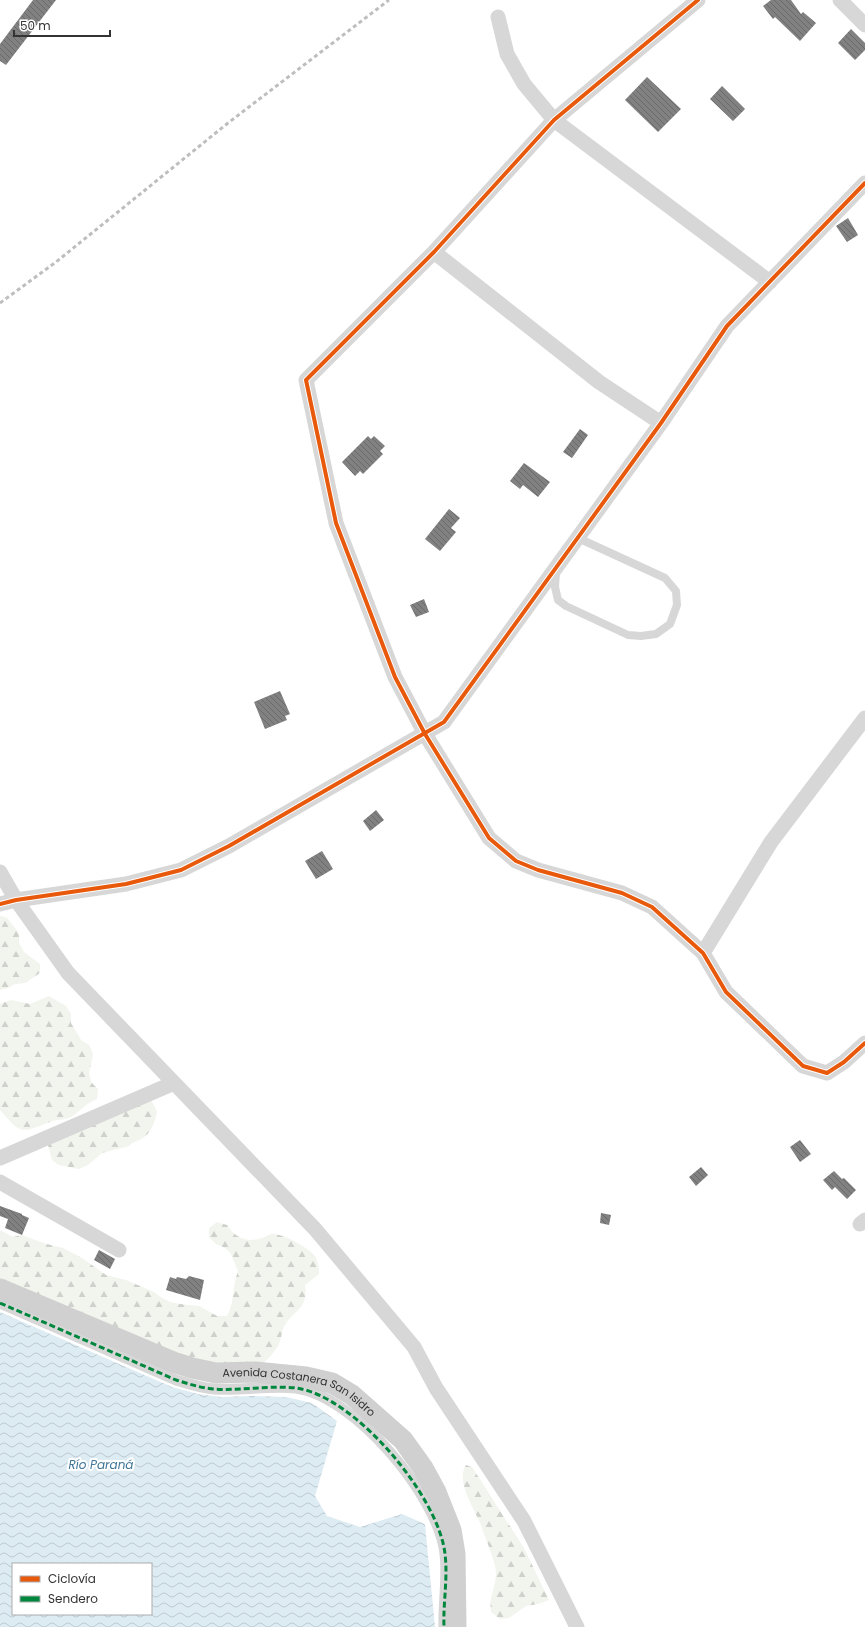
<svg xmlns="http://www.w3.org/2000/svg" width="865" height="1627" font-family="Poppins,sans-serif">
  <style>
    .forest { fill: url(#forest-firs) }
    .water { fill: url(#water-waves); fill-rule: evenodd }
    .building { fill: url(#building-back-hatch) }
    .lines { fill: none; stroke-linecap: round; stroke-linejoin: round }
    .service { stroke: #d7d7d7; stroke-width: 8 }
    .pedestrian { stroke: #d7d7d7; stroke-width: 11 }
    .minor { stroke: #d7d7d7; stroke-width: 15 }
    .secondary { stroke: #d0d0d0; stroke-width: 21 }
    .rail { stroke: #bebebe; stroke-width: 3; stroke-dasharray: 4 3; stroke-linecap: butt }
    .quiet { stroke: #00873e; stroke-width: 3; stroke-dasharray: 6 3; stroke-linecap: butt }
    .cycleway-casing { stroke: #fff; stroke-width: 6 }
    .cycleway { stroke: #e8590c; stroke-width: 4 }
    .labels { text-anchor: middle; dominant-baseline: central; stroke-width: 4; stroke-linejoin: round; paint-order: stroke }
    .street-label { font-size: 11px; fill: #333; stroke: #fff }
    .water-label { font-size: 12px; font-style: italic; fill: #3f7597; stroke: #fff }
  </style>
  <defs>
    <pattern id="forest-firs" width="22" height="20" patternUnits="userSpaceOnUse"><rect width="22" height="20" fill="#f1f5ed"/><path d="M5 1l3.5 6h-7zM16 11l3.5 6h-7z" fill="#cfd2cc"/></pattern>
    <pattern id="water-waves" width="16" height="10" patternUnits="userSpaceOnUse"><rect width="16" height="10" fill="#ddebf3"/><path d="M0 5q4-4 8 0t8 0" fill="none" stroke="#becad1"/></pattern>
    <pattern id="building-back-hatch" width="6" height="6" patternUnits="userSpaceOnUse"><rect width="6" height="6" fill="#818181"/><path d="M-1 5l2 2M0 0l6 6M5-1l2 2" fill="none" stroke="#6a6a6a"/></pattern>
  </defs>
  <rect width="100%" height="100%" fill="#fff"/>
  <path class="forest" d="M 0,916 L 7,918 L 19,933 L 19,943 L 24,952 L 40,964 L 40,973 L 25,983 L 15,984 L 8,988 L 0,990 Z
    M 49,996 L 66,1006 L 71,1014 L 71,1023 L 81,1040 L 89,1045 L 93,1054 L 89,1073 L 91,1082 L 98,1089 L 97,1099 C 87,1103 82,1109 74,1115 C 69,1120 59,1119 53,1121 C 22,1132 23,1137 0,1110 L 0,1004 L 11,1000 L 30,1004 Z
    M 150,1097 L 157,1112 C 154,1123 152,1133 141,1139 C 136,1142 132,1142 129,1146 L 102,1153 L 88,1165 L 79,1169 L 59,1165 L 52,1160 L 47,1142 Z
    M 217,1222 L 227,1225 C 235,1238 247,1243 262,1238 C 265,1237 268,1235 271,1234 C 280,1232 309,1248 315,1256 C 318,1262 319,1267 319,1274 L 305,1285 C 308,1309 296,1308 285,1325 C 281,1331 282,1339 278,1346 C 270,1359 257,1369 244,1378 L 0,1295 L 0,1230 L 13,1237 L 22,1235 L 43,1243 L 63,1248 L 82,1258 L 106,1275 L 126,1280 L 154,1292 L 162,1298 L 170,1302 L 180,1304 L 199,1306 L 217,1316 L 227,1316 C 235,1302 232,1286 238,1271 L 231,1254 L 225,1248 L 216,1244 L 209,1237 L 209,1228 Z
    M 466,1465 L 472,1467 L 524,1548 L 549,1600 L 538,1604 L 526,1606 L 509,1618 L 500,1619 L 491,1612 C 491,1608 490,1603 491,1599 C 493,1588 498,1578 495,1566 C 492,1553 485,1538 481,1525 C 475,1510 455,1481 466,1465 Z"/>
  <path class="water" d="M 0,1312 L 172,1387 L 198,1394 L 221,1397 L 252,1396 L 286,1397 L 312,1403 L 337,1421 L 315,1496 L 327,1516 L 360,1527 L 402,1514 L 425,1524 L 435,1627 L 0,1627 ZM 13,1564 L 151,1564 L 151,1614 L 13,1614 Z"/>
  <path class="building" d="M 33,0 L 56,0 L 6,65 L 0,61 L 0,44 Z
    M 771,0 L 791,0 L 801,14 L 803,12 L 816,23 L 800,41 L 775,17 L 773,19 L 763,6 Z
    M 851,29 L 865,43 L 865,50 L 855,60 L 838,43 Z
    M 647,77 L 681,109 L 658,132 L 625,100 Z
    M 722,86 L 745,109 L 733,121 L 710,99 Z
    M 848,218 L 858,235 L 847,242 L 836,226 Z
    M 580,429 L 588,435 L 572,458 L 563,452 Z
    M 368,436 L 371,439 L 374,436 L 385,446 L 380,451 L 383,454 L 363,474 L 360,471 L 355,476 L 342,462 Z
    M 524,463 L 550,482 L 538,497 L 523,485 L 520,489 L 510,481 Z
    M 449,509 L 460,518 L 451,528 L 456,532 L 440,551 L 425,539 Z
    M 424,599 L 429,612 L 416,617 L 410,605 Z
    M 280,691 L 290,714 L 285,716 L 287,720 L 265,729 L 254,702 Z
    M 376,810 L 384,820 L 370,831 L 363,821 Z
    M 322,851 L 333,869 L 316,879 L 305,861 Z
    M 800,1140 L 811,1154 L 800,1162 L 790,1147 Z
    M 701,1167 L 708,1175 L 696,1186 L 689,1177 Z
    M 834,1171 L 842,1179 L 844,1178 L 856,1190 L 847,1199 L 835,1187 L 832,1190 L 823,1180 Z
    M 0,1206 L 22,1214 L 22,1215 L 29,1218 L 22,1235 L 5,1228 L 8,1219 L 0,1216 Z
    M 601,1213 L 611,1215 L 609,1225 L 600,1223 Z
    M 99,1250 L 115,1259 L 110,1269 L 94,1260 Z
    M 189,1276 L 204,1280 L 200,1300 L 166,1290 L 170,1277 L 176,1279 L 177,1277 L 186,1279 Z"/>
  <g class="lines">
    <path class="service" d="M 556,572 L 555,587 L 558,600 L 566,606 L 628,635 L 641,636 L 656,634 L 670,624 L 677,605 L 676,591 L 665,578 L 578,538"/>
    <path class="pedestrian" d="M 0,1303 L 176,1380 C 189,1384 201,1388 214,1389 C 241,1391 269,1385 296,1388 C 355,1396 439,1497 445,1554 C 448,1578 443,1603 444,1627"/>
    <path class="minor" d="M 698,0 L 554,120 L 434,252 L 306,380 L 336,523 L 395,677 L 425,734 L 489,838 L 516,861 L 538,870 L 622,893 L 652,907 L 703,953 L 726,992 L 803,1066 L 827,1073 L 844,1062 L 865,1043
      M 840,0 L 865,25
      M 498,17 L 507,54 L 524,84 L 554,120 L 770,282
      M 434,252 L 599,382 L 661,423
      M 0,872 L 16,900 L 68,973 L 315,1229 L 414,1347 L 436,1388 L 524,1521 L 577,1627
      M 0,904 L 16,900 L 126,884 L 181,870 L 229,846 L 444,722 L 661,423 L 727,326 L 865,183
      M 703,953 L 771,842 L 865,718
      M 0,1158 L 174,1083
      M 0,1182 L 119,1250
      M 860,1224 L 865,1220"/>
    <path class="secondary" id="s1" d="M 0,1289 L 173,1362 L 192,1368 L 216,1373 L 255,1372 L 306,1377 L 332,1383 L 352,1395 L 403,1440 L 423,1468 L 436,1492 L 451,1530 L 455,1554 L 456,1627"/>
    <path class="rail" d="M 0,303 L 56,262 L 228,123 L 389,0"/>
    <path class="quiet" d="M 0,1303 L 176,1380 C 189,1384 201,1388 214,1389 C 241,1391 269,1385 296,1388 C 355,1396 439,1497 445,1554 C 448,1578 443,1603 444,1627"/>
    <defs>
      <path id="cycleway" d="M 698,0 L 554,120 L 434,252 L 306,380 L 336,523 L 395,677 L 425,734 L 489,838 L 516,861 L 538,870 L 622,893 L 652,907 L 703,953 L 726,992 L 803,1066 L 827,1073 L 844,1062 L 865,1043
        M 0,904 L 16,900 L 126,884 L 181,870 L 229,846 L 444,722 L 661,423 L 727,326 L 865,183"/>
    </defs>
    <use href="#cycleway" class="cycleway-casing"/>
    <use href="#cycleway" class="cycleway"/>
  </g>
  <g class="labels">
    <g class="street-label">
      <text stroke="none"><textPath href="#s1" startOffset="320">Avenida Costanera San Isidro</textPath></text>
    </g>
    <g class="water-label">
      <text x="101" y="1464">Río Paraná</text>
    </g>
  </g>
  <rect x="12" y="1563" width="140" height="52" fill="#ffffff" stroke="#adadad"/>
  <rect x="20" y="1576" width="20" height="6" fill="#e8590c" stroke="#adadad"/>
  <text x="48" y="1583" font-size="12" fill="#333333">Ciclovía</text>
  <rect x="20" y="1596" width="20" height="6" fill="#00873e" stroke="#adadad"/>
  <text x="48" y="1603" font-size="12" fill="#333333">Sendero</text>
  <path d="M14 30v6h96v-6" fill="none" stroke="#333333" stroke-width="2"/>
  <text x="20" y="30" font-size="12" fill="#333333" stroke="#ffffff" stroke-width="3" paint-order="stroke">50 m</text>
</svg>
